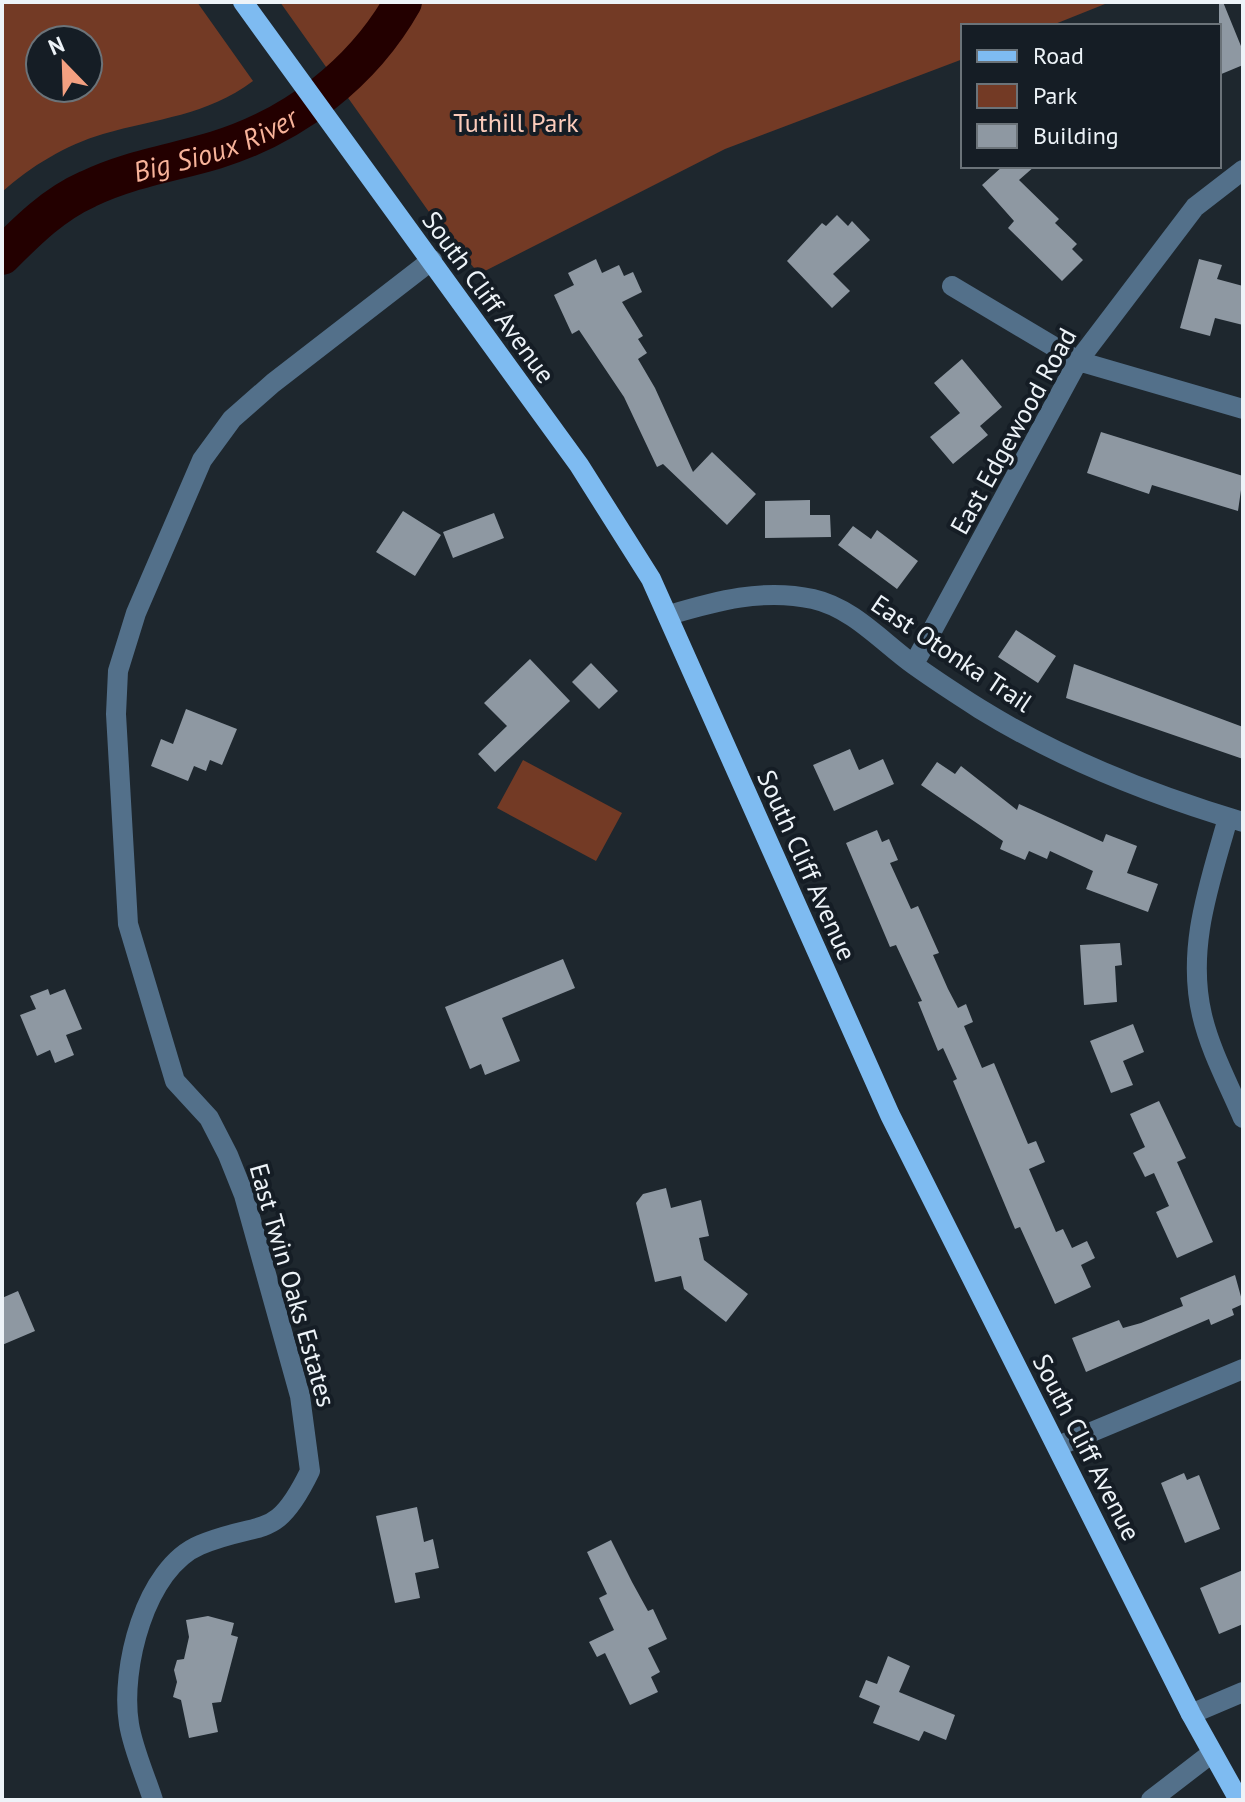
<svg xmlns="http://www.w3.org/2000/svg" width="1245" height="1802" font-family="'PT Sans',sans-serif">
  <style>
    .green { fill: #733a25; fill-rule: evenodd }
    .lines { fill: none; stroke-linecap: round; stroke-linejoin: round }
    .river { stroke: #230000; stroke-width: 38 }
    .building { fill: #8e98a2 }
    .minor { stroke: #53708a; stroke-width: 20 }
    .major { stroke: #7ebbf1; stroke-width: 20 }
    .labels { text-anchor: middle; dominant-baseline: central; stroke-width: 8; stroke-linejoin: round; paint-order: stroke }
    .park-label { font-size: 26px; fill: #fcccbb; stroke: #151d25 }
    .street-label { font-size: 26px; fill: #edf3f8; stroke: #151d25 }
    .water-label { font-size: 28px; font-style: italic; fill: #f8b39a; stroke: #151d25 }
  </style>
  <rect width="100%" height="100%" fill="#1e272e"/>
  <path class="green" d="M 2,2 L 197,2 L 253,81 C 206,116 158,118 103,134 C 66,145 31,166 2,192 ZM 40,40 L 88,40 L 88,88 L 40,88 Z
    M 280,2 L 1110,2 L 1050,26 L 963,26 L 963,59 L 725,149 L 479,274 L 434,219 Z
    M 523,760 L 622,813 L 596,861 L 497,808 Z"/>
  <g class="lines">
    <path class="river" id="s1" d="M 2,256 C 28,230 54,204 88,189 C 129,169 173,163 216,150 C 294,126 363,73 403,2"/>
  </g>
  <path class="building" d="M 1219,2 L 1223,2 L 1243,51 L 1243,65 L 1219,75 Z
    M 1003,166 L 1035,166 L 1019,180 L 1059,219 L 1055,223 L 1077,244 L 1072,249 L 1083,260 L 1062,281 L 1008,228 L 1014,221 L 982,185 Z
    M 837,215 L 848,226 L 852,221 L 870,240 L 833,274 L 850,291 L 832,308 L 787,261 L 822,223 L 826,226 Z
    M 596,259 L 602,273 L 619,265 L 624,276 L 633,272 L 642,292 L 622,302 L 643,336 L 638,339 L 647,353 L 638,359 L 655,388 L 693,472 L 712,452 L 756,494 L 727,525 L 663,464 L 657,467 L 624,397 L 579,330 L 572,334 L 554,295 L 574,285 L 568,273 Z
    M 1199,259 L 1222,265 L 1217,279 L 1243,286 L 1243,325 L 1215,318 L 1210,336 L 1180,328 Z
    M 962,359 L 1002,407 L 980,426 L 988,435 L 953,464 L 930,437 L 960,413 L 934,383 Z
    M 1101,432 L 1243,476 L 1238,511 L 1152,485 L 1149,494 L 1087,473 Z
    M 810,500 L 810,515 L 830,515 L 831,537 L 765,538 L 765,501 Z
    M 403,511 L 441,535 L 415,576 L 376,552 Z
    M 494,513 L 504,538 L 453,558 L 443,532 Z
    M 853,526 L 871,539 L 877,530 L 918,561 L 897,589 L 838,545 Z
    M 1016,630 L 1056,656 L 1038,683 L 998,657 Z
    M 530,659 L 570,701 L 495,772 L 478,754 L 507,726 L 484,703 Z
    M 591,663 L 618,691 L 599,709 L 572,682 Z
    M 1074,664 L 1243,727 L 1243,759 L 1066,698 Z
    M 186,709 L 237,729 L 222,765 L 210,760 L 206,771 L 194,766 L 188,781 L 151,766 L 161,739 L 173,744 Z
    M 850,749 L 859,770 L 883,759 L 894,784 L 834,811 L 813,765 Z
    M 937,762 L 955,774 L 961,766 L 1017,810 L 1019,804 L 1103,842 L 1106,834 L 1137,846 L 1127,873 L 1158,884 L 1148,912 L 1086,889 L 1093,871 L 1050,851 L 1047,859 L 1029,851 L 1025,860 L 1000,849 L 1003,841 L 921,785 Z
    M 877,830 L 882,842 L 889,839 L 898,860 L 890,863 L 911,909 L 918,906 L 939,953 L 933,955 L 948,989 L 958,1008 L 966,1004 L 973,1022 L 964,1026 L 982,1068 L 994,1063 L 1028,1144 L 1036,1141 L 1045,1162 L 1029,1169 L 1056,1232 L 1063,1229 L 1072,1248 L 1087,1241 L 1095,1258 L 1081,1265 L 1091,1287 L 1055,1304 L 1020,1227 L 1015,1229 L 953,1081 L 957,1079 L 943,1048 L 938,1051 L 918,1002 L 922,1001 L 896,945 L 890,947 L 846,843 Z
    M 1120,943 L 1122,965 L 1115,966 L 1117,1002 L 1084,1005 L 1080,945 Z
    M 563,959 L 575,988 L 502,1018 L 520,1061 L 485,1075 L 481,1064 L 470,1069 L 445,1007 Z
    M 48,989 L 50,995 L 65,989 L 82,1029 L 66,1035 L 74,1055 L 55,1063 L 50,1050 L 37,1056 L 20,1015 L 36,1009 L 30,996 Z
    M 1133,1024 L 1144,1052 L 1123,1061 L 1133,1085 L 1111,1093 L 1090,1041 Z
    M 1159,1101 L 1186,1158 L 1177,1162 L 1213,1242 L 1177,1258 L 1156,1212 L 1169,1206 L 1154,1173 L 1145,1177 L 1133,1153 L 1145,1147 L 1130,1114 Z
    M 666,1188 L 671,1208 L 701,1200 L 709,1236 L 699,1238 L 704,1260 L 748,1294 L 726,1322 L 684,1289 L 681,1276 L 655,1282 L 636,1203 L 643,1194 Z
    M 1235,1275 L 1243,1304 L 1232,1309 L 1234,1315 L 1211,1325 L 1209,1319 L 1086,1372 L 1072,1338 L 1119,1320 L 1123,1328 L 1141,1323 L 1183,1306 L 1180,1298 Z
    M 18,1291 L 35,1331 L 2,1345 L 2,1298 Z
    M 1184,1473 L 1187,1480 L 1199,1475 L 1220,1529 L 1185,1543 L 1161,1483 Z
    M 417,1507 L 424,1542 L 433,1539 L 439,1568 L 415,1573 L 420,1598 L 395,1603 L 376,1516 Z
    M 611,1540 L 632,1582 L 648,1611 L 653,1609 L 667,1639 L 648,1648 L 660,1672 L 651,1677 L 658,1692 L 630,1705 L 605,1653 L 597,1657 L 589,1642 L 614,1630 L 599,1598 L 607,1594 L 587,1552 Z
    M 1243,1570 L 1243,1624 L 1219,1634 L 1200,1588 Z
    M 208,1616 L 234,1623 L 231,1635 L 238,1637 L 221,1702 L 212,1703 L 218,1732 L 189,1738 L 181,1700 L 173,1697 L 177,1682 L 174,1670 L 177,1660 L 184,1659 L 189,1637 L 186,1620 Z
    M 888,1656 L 910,1666 L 899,1692 L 955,1715 L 946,1740 L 924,1731 L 919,1741 L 873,1723 L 880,1706 L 859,1697 L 866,1680 L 877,1684 Z"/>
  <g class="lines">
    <path class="minor" d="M 952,286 L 1078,361 L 1243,409
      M 669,615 C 716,601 763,588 813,599 C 853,608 882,642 914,665 C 935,680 958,695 980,709 C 1061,759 1152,795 1243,822
      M 914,664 L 1078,361 L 1195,207 L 1243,170
      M 1228,818 C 1210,883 1186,947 1202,1015 C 1210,1050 1229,1085 1243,1118
      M 1058,1446 L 1243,1369
      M 1191,1714 L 1243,1692
      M 153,1800 C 145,1775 133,1749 129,1724 C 120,1669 145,1568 200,1545 C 263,1519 275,1543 310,1471 L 300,1396 L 244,1195 L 228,1155 L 209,1118 L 175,1081 L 128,924 L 116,714 L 118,671 L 136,613 L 202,460 L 232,419 L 273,383 L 432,260
      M 1151,1800 L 1212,1753"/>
    <path class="major" d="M 243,2 L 579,465 L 651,579 L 890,1115 L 1191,1714 L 1239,1800"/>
  </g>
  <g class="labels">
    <g class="park-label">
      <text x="516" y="122">Tuthill Park</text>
    </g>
    <g class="street-label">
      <text transform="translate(489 297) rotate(54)">South Cliff Avenue</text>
      <text transform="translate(1013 431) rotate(-61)">East Edgewood Road</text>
      <text transform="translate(952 653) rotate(34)">East Otonka Trail</text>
      <text transform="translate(807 865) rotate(66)">South Cliff Avenue</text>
      <text transform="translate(293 1285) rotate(74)">East Twin Oaks Estates</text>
      <text transform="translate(1087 1447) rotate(63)">South Cliff Avenue</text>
    </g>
    <g class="water-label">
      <text stroke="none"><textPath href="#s1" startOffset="244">Big Sioux River</textPath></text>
    </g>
  </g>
  <rect width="1245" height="1802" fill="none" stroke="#edf3f8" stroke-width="8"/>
  <rect x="961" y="24" width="260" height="144" fill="#151d25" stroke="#6b7379" stroke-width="2"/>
  <rect x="977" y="50" width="40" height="12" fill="#7ebbf1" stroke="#6b7379" stroke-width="2"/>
  <text x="1033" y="64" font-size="24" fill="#edf3f8">Road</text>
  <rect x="977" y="84" width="40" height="24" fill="#733a25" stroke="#6b7379" stroke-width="2"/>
  <text x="1033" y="104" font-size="24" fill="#edf3f8">Park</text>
  <rect x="977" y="124" width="40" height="24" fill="#8e98a2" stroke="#6b7379" stroke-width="2"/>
  <text x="1033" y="144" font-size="24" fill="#edf3f8">Building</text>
  <g transform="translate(64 64) rotate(337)"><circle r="38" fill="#151d25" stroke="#6b7379" stroke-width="2"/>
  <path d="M0-6L14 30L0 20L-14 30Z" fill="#f3a081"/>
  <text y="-12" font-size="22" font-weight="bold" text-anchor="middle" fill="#edf3f8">N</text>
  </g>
</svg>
